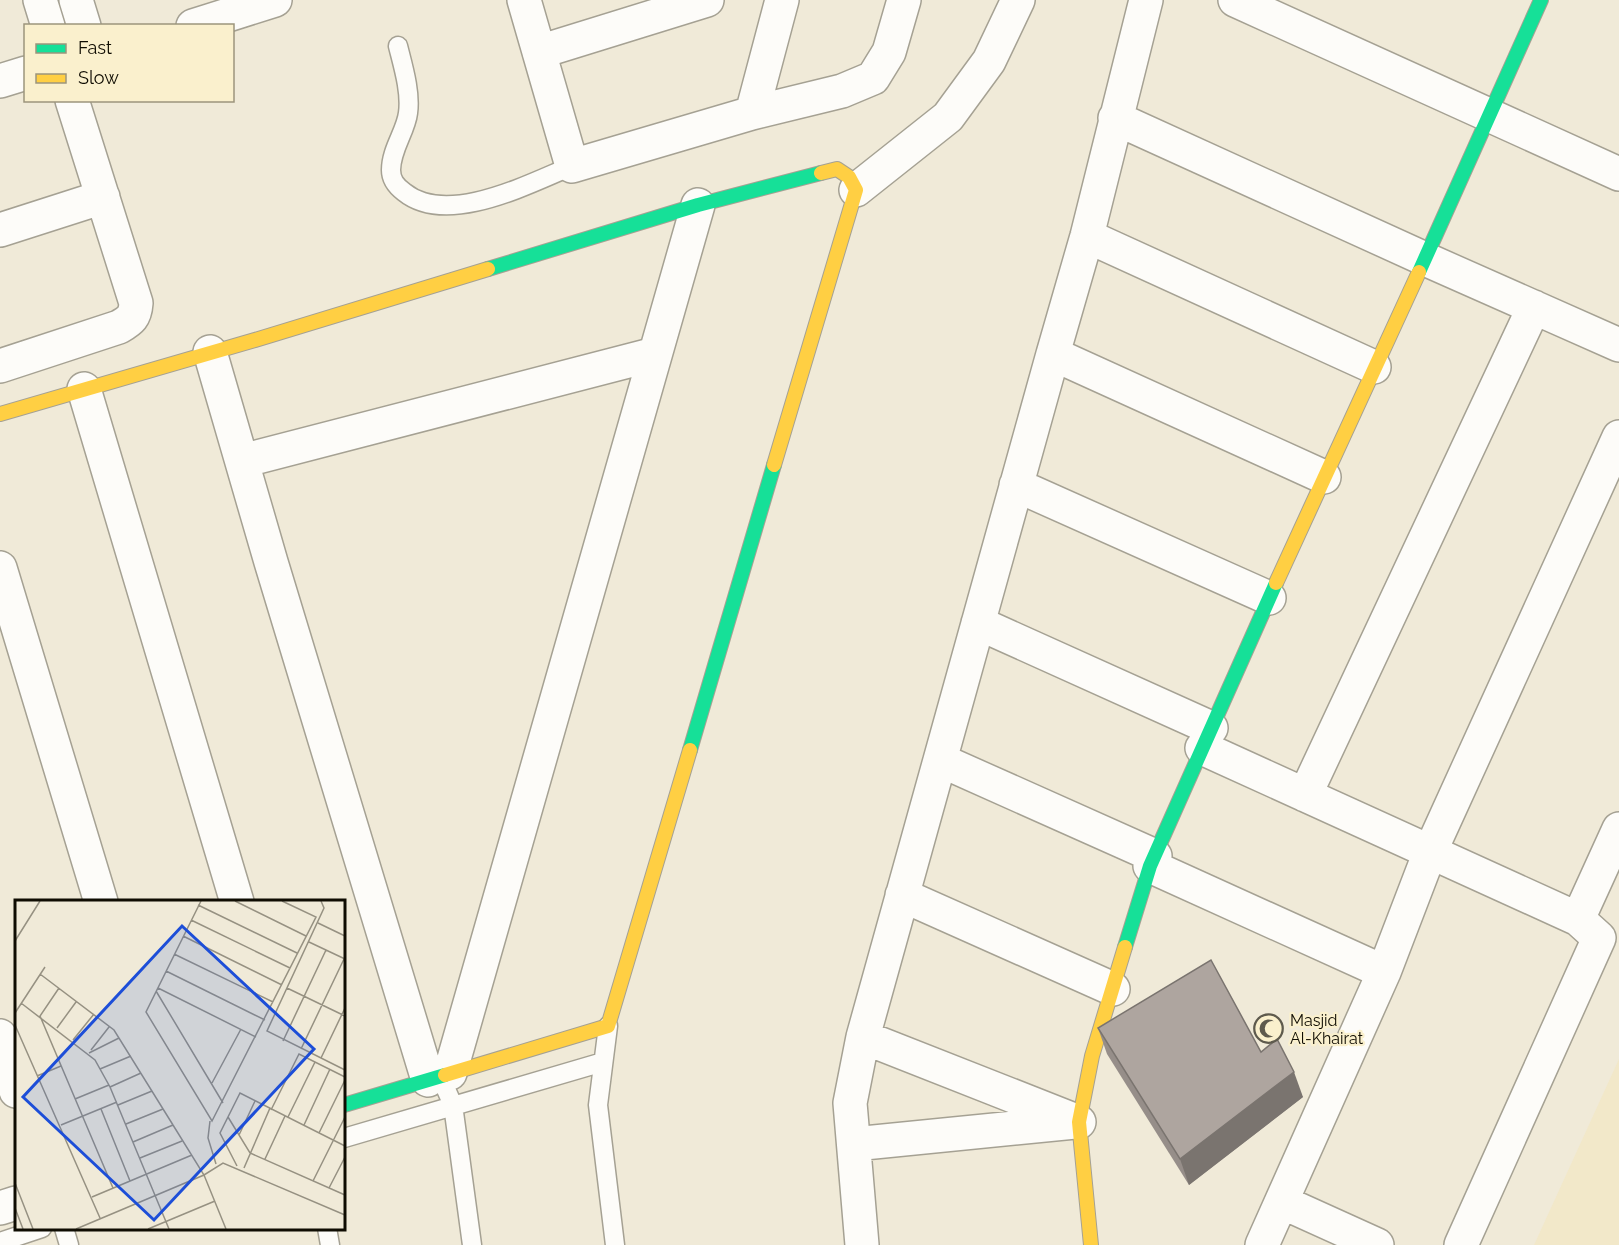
<svg xmlns="http://www.w3.org/2000/svg" width="1619" height="1245" font-family="Raleway,sans-serif">
  <style>
    .built { fill: #f2e8c9 }
    .lines { fill: none; stroke-linecap: round; stroke-linejoin: round }
    .lane-casing { stroke: #a5a193; stroke-width: 21 }
    .street-casing { stroke: #a5a193; stroke-width: 36 }
    .fast-casing { stroke: #a5a193; stroke-width: 16 }
    .slow-casing { stroke: #a5a193; stroke-width: 16 }
    .lane { stroke: #fdfcf9; stroke-width: 18 }
    .street { stroke: #fdfcf9; stroke-width: 33 }
    .fast { stroke: #16e098; stroke-width: 14 }
    .slow { stroke: #ffcf43; stroke-width: 14 }
    .wall { fill: #968e89 }
    .shaded-wall { fill: #7a746f }
    .building { fill: #aea59f; stroke: #7a746f; stroke-width: 1.5 }
    .labels { text-anchor: middle; dominant-baseline: central; stroke-width: 4.5; stroke-linejoin: round; paint-order: stroke }
    .poi-label { font-size: 16px; fill: #0f0c02; stroke: #faf0cd; text-anchor: start }
    .inset-road { fill: none; stroke: #969182; stroke-width: 1.5 }
    .view { fill: #1d4ed8; fill-opacity: 0.15; stroke: #1d4ed8; stroke-width: 3 }
    .inset-edge { fill: none; stroke: #0f0c02; stroke-width: 3 }
  </style>
  <rect width="100%" height="100%" fill="#f0ead8"/>
  <path class="built" d="M 1619,1059 L 1619,1245 L 1534,1245 Z"/>
  <g class="lines">
    <defs>
      <path id="lane" d="M 398,46 C 403,66 411,92 408,113 C 406,131 391,149 391,170 C 391,180 396,186 404,192 C 447,227 528,184 572,166
        M 608,1026 L 598,1105 L 615,1245
        M 440,1076 L 453,1105 L 472,1245
        M 344,1138 L 603,1062
        M 64,1228 L 69,1245
        M 327,1228 L 330,1245
        M 0,1242 L 42,1228"/>
      <path id="street" d="M 40,0 L 48,26
        M 76,0 L 84,26
        M 524,0 L 572,166 L 752,113 L 842,91 L 873,78 L 889,52 L 904,0
        M 1146,0 L 1087,236 L 1053,354 L 1324,477
        M 1235,0 L 1619,174
        M 193,26 L 275,0
        M 539,52 L 707,0
        M 0,81 L 26,73
        M 752,113 L 782,0
        M 1115,118 L 1425,259 L 1619,345
        M 856,190 L 948,117 L 989,61 L 1018,0
        M 0,230 L 103,197
        M 1087,236 L 1374,367
        M 210,352 L 271,562 L 428,1080
        M 0,366 L 119,327 C 131,320 135,317 136,303 L 72,100
        M 84,389 L 237,902
        M 242,461 L 655,354
        M 1016,485 L 1269,598
        M 0,568 L 101,902
        M 978,623 L 1211,728
        M 1202,748 L 1578,919 L 1599,938 L 1461,1245
        M 940,760 L 1155,856
        M 1305,795 L 1534,307
        M 1150,866 L 1384,972
        M 902,895 L 1113,989
        M 1578,919 L 1619,829
        M 0,1036 L 16,1091
        M 863,1037 L 1079,1122
        M 450,1073 L 698,205
        M 854,1144 L 1075,1122
        M 1282,1202 L 1377,1245
        M 0,1208 L 16,1203
        M 862,1245 L 850,1103 L 863,1037 L 1053,354
        M 1262,1245 L 1384,972 L 1430,852 L 1619,437"/>
      <path id="fast" d="M 488,269 L 698,205 L 821,173
        M 1419,272 L 1541,0
        M 690,750 L 774,465
        M 1125,947 L 1150,866 L 1276,583
        M 344,1105 L 445,1075"/>
      <path id="slow" d="M 0,414 L 255,340 L 488,269
        M 774,465 L 856,190 L 849,177 L 837,169 L 821,173
        M 1276,583 L 1419,272
        M 445,1075 L 608,1026 L 690,750
        M 1091,1245 L 1079,1122 L 1092,1056 L 1125,947"/>
    </defs>
    <use href="#lane" class="lane-casing"/>
    <use href="#street" class="street-casing"/>
    <use href="#fast" class="fast-casing"/>
    <use href="#slow" class="slow-casing"/>
    <use href="#lane" class="lane"/>
    <use href="#street" class="street"/>
    <use href="#fast" class="fast"/>
    <use href="#slow" class="slow"/>
  </g>
  <path class="wall" d="M 1098,1028 L 1261,1052 L 1303,1097 L 1189,1185 L 1107,1054 Z"/>
  <path class="shaded-wall" d="M 1294,1072 L 1303,1097 L 1189,1185 L 1180,1159 Z"/>
  <path class="building" d="M 1211,960 L 1261,1052 L 1277,1039 L 1294,1072 L 1180,1159 L 1098,1028 Z"/>
  <defs>
    <symbol id="mosque-ring" viewBox="-11 -11 22 22"><circle r="9.5" fill="#faf0cd" stroke="#5e5a4d" stroke-width="1.5"/><path d="M3.5-4.9A6 6 0 1 0 3.5 4.9A5 5 0 1 1 3.5-4.9Z" fill="#5e5a4d"/></symbol>
  </defs>
  <g fill-rule="evenodd">
    <use href="#mosque-ring" x="1252" y="1012" width="33" height="33"/>
  </g>
  <g class="labels">
    <g class="poi-label">
      <text x="1290" y="1020">Masjid<tspan x="1290" dy="18">Al-Khairat</tspan></text>
    </g>
  </g>
  <g transform="translate(15 900)">
    <rect width="330" height="330" fill="#f0ead8"/>
    <path class="inset-road" d="M 186,1 L 131,112 L 197,221 L 301,17 L 267,1M 220,1 L 291,36M 306,1 L 309,8 L 252,131 L 330,170M 183,5 L 282,53M 176,20 L 275,68M 303,23 L 330,36M 168,36 L 267,85M 0,41 L 25,1M 294,42 L 330,59M 159,54 L 258,102M 151,71 L 250,120M 25,74 L 99,130 L 158,225M 44,88 L 25,116 L 98,288M 143,88 L 241,137M 272,88 L 330,116M 141,91 L 208,203M 6,103 L 80,160 L 95,187 L 154,329M 0,113 L 30,67M 0,125 L 85,318M 42,128 L 61,102M 58,140 L 79,114M 268,141 L 311,50M 286,149 L 329,59M 76,150 L 94,127M 74,153 L 104,138M 306,158 L 330,108M 85,169 L 116,156M 22,176 L 46,166M 197,183 L 226,129M 95,187 L 126,173M 60,199 L 94,185M 103,205 L 137,191M 86,209 L 115,281M 256,210 L 284,154 L 330,177M 213,217 L 235,253 L 330,295M 273,217 L 300,162M 195,221 L 193,238 L 201,264M 111,224 L 148,209M 46,225 L 102,202M 289,225 L 315,169M 304,233 L 330,180M 224,235 L 240,201M 118,242 L 158,225 L 189,275 L 211,329M 125,258 L 167,241M 250,259 L 270,216M 222,266 L 205,233 L 225,193 L 330,246M 229,268 L 255,208M 298,281 L 330,217M 0,283 L 18,329M 314,288 L 330,257M 77,297 L 177,255M 0,308 L 8,329M 61,329 L 189,275 L 208,263 L 330,315M 133,329 L 200,301"/>
    <path class="view" d="M 167,26 L 299,149 L 139,320 L 8,197 Z"/>
    <rect width="330" height="330" class="inset-edge"/>
  </g>
  <rect x="24" y="24" width="210" height="78" fill="#faf0cd" stroke="#9c957c" stroke-width="1.5"/>
  <rect x="36" y="44" width="30" height="9" fill="#16e098" stroke="#9c957c" stroke-width="1.5"/>
  <text x="78" y="54" font-size="18" fill="#0f0c02">Fast</text>
  <rect x="36" y="74" width="30" height="9" fill="#ffcf43" stroke="#9c957c" stroke-width="1.5"/>
  <text x="78" y="84" font-size="18" fill="#0f0c02">Slow</text>
</svg>
